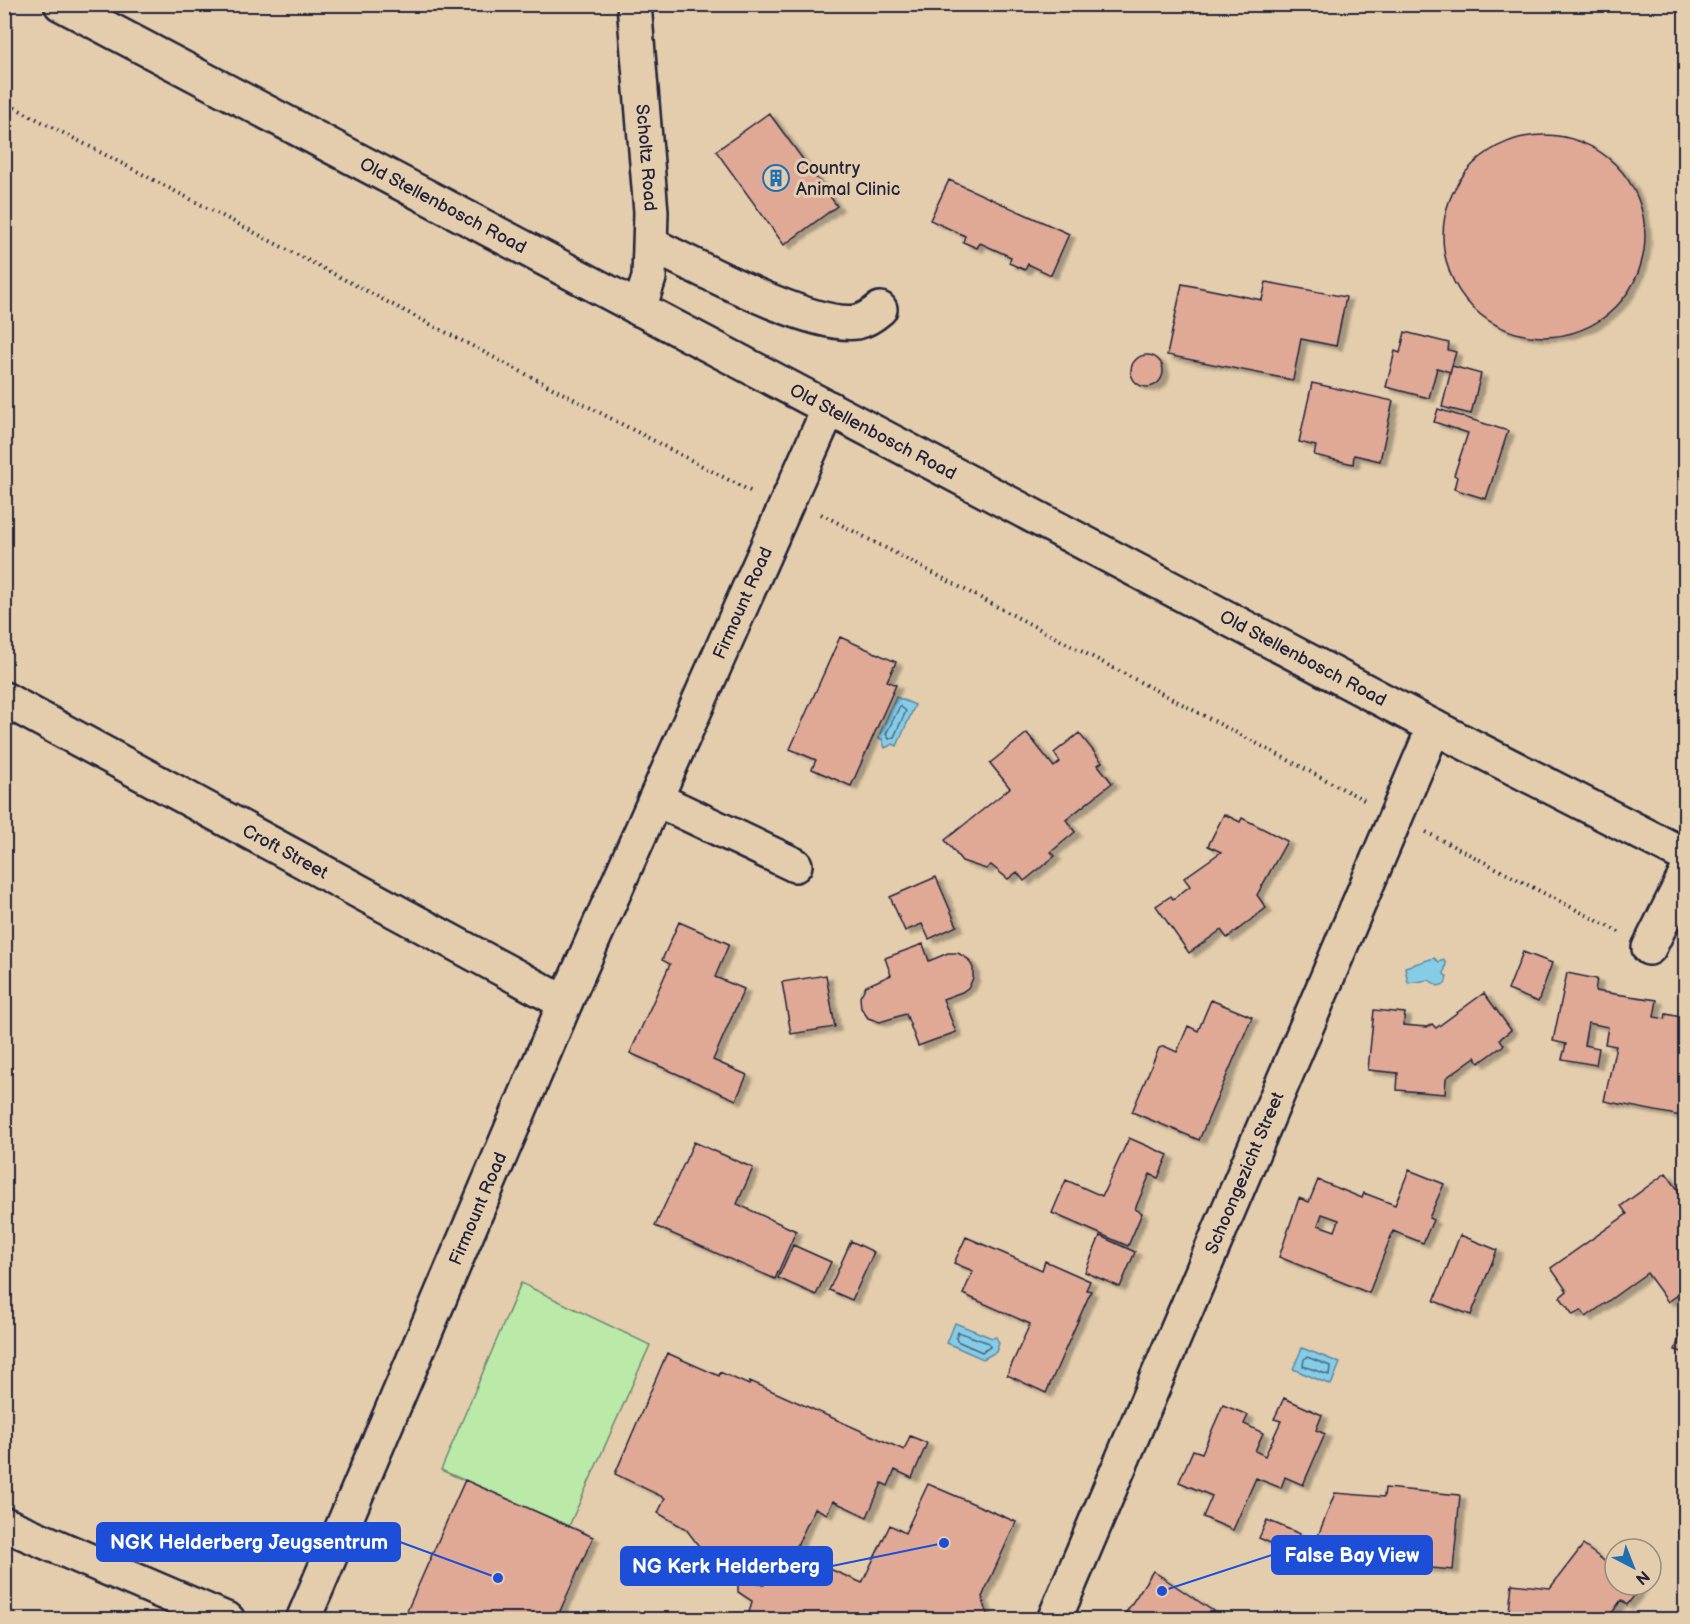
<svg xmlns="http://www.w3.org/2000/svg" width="1690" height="1624" font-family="'Balsamiq Sans',sans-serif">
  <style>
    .green { fill: #bae9a8; stroke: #6e8672; stroke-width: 1.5 }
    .water { fill: #85cce6; stroke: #5d88a2; stroke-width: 1.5 }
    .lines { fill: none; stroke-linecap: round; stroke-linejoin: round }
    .shore { stroke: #4a667f; stroke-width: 1.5 }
    .building { fill: #dfa996; stroke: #22223b; stroke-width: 1.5; fill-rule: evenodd; filter: url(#shadow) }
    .minor-casing { stroke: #22223b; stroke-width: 38 }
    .path { stroke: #22223b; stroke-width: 4; stroke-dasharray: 1.5 4.5; stroke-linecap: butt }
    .minor { stroke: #e3cdac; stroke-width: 33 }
    .labels { text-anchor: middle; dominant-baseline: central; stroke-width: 6; stroke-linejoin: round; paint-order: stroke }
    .street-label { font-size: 18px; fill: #22223b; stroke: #e3cdac }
    .poi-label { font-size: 18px; fill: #22223b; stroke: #e3cdac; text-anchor: start }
    .leader { fill: none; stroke: #1d4ed8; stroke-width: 2 }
    .callout-dot { fill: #1d4ed8; stroke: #e3cdac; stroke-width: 2 }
    .callout { fill: #1d4ed8; stroke: #1d4ed8; stroke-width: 2 }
    .callout-label { font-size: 20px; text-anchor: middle; font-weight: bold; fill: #fff }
  </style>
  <defs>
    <filter id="shadow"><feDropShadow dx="6" dy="4" stdDeviation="1.5" flood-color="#0004"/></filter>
  </defs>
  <rect width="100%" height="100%" fill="#e3cdac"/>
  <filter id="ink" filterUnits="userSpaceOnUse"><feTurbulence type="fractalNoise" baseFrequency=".0167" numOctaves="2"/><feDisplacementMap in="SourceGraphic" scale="12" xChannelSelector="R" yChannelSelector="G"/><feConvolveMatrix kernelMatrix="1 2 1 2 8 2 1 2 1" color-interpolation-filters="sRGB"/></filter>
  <g filter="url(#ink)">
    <path class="green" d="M 521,1283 L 650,1345 L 569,1526 L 441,1470 Z"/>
    <path class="water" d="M 896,697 L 915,705 L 897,746 L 893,744 L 885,748 L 882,739 L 878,738 Z
      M 1434,958 L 1439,962 L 1443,960 L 1446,963 L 1444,974 L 1447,977 L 1445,984 L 1438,986 L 1429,980 L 1408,983 L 1405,967 Z
      M 955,1323 L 992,1338 L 996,1337 L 999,1343 L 996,1352 L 983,1359 L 947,1343 Z
      M 1302,1348 L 1340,1363 L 1331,1385 L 1293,1369 Z"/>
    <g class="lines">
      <path class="shore" d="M 900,706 L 906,711 L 894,737 L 889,739 L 886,734 Z
        M 958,1332 L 989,1343 L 990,1347 L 982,1352 L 957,1341 L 956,1338 Z
        M 1307,1357 L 1330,1366 L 1329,1375 L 1303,1366 L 1304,1359 Z"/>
    </g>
    <path class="building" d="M 769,113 L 837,206 L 784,245 L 716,151 Z
      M1443 236a101 101 0 1 1 202 0a101 101 0 1 1-202 0Z
      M 949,180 L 1069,234 L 1051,275 L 1028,264 L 1025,270 L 1009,263 L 1011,257 L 980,243 L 977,248 L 963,242 L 965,236 L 930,220 Z
      M 1266,282 L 1346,297 L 1336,346 L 1301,339 L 1293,380 L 1167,355 L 1182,284 L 1262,300 Z
      M 1405,332 L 1449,343 L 1448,350 L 1456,352 L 1450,372 L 1437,368 L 1429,398 L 1386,387 L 1395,351 L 1400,353 Z
      M1131 371a16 16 0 1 1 32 0a16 16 0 1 1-32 0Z
      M 1452,366 L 1481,374 L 1471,414 L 1442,407 Z
      M 1312,383 L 1393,401 L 1380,461 L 1354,455 L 1353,464 L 1314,455 L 1316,446 L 1299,442 Z
      M 1438,409 L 1508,431 L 1486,499 L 1454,489 L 1457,477 L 1454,475 L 1468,433 L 1434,422 Z
      M 840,637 L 896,662 L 887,681 L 896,685 L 851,786 L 812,769 L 816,760 L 790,749 Z
      M 1027,733 L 1054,767 L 1060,762 L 1054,753 L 1079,733 L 1102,762 L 1098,765 L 1112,783 L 1066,820 L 1075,832 L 1051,852 L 1055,856 L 1024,881 L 1017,872 L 1008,879 L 991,865 L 986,869 L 962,861 L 945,840 L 1010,788 L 990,763 Z
      M 1224,814 L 1240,822 L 1242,818 L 1287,841 L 1257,895 L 1266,908 L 1227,938 L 1221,930 L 1189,953 L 1156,906 L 1171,896 L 1173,899 L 1190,886 L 1184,878 L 1221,852 L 1208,846 Z
      M 936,877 L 957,926 L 929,939 L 922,924 L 905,931 L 890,897 Z
      M 679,922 L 729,944 L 715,977 L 744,989 L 713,1060 L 747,1075 L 736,1100 L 630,1053 L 670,964 L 662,960 Z
      M 923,944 L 929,961 L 948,953 L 958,953 L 968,959 L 973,968 L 973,978 L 969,987 L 962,992 L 943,999 L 956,1032 L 918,1046 L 906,1014 L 880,1022 L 868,1018 L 861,1008 L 860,997 L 866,986 L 891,975 L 885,958 Z
      M 1523,952 L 1552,963 L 1538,1002 L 1508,990 Z
      M 1567,973 L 1597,979 L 1595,991 L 1657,1000 L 1654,1017 L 1665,1019 L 1666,1014 L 1686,1018 L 1686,1096 L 1681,1116 L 1604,1101 L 1616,1046 L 1605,1044 L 1608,1027 L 1588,1023 L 1584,1045 L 1599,1048 L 1596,1065 L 1562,1059 L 1566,1044 L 1553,1041 Z
      M 826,975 L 835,1027 L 791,1034 L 782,982 Z
      M 1484,993 L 1511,1030 L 1500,1039 L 1504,1045 L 1479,1063 L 1475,1057 L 1446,1078 L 1445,1094 L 1397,1090 L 1398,1073 L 1368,1070 L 1374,1010 L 1405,1013 L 1403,1025 L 1427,1027 L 1432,1024 L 1436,1028 Z
      M 1211,1000 L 1252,1017 L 1199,1140 L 1132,1112 L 1159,1048 L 1164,1046 L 1177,1052 L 1188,1026 L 1198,1031 Z
      M 1129,1138 L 1168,1155 L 1158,1178 L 1150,1174 L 1135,1209 L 1142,1213 L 1128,1246 L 1052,1213 L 1066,1180 L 1102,1196 Z
      M 694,1142 L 753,1168 L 737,1204 L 796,1231 L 775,1279 L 655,1226 Z
      M 1409,1170 L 1444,1184 L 1429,1218 L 1433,1220 L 1423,1243 L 1393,1231 L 1369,1293 L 1279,1257 L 1299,1198 L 1309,1202 L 1318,1180 L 1362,1198 L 1364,1193 L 1395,1205 ZM 1322,1214 L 1339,1220 L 1335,1231 L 1318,1225 Z
      M 1666,1173 L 1686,1201 L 1686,1289 L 1668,1302 L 1647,1273 L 1586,1317 L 1581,1310 L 1573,1315 L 1560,1297 L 1567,1291 L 1551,1268 L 1627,1214 L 1621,1206 Z
      M 1460,1235 L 1497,1250 L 1471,1315 L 1434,1301 Z
      M 1100,1236 L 1135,1252 L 1120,1287 L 1085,1272 Z
      M 966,1237 L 1042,1270 L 1045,1261 L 1090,1281 L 1086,1290 L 1091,1291 L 1046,1393 L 1007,1375 L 1030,1324 L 963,1294 L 973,1271 L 954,1263 Z
      M 851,1241 L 874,1252 L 852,1300 L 829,1290 Z
      M 793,1245 L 831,1262 L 816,1295 L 778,1278 Z
      M 1686,1317 L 1686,1353 L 1675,1350 Z
      M 667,1353 L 719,1376 L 720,1372 L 749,1385 L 750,1381 L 904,1450 L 910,1436 L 927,1443 L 912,1478 L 895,1470 L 888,1486 L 882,1483 L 867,1517 L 833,1501 L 827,1514 L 815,1508 L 789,1562 L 778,1557 L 764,1585 L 733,1571 L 736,1581 L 723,1568 L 707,1557 L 686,1529 L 658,1513 L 665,1498 L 615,1474 Z
      M 1284,1398 L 1322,1415 L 1316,1430 L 1325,1434 L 1303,1485 L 1285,1477 L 1281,1488 L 1256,1478 L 1233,1530 L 1203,1517 L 1212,1496 L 1179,1482 L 1193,1450 L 1202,1453 L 1223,1405 L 1248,1415 L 1244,1424 L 1263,1433 L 1255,1451 L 1265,1456 L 1281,1421 L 1274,1419 Z
      M 465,1480 L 593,1537 L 556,1620 L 403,1620 Z
      M 928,1484 L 1016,1522 L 982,1597 L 988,1615 L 986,1620 L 747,1620 L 752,1601 L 738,1592 L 738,1584 L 748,1579 L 764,1585 L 778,1557 L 789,1562 L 793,1553 L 862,1583 L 890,1525 L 905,1533 Z
      M 1385,1488 L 1460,1495 L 1453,1570 L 1378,1563 L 1379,1557 L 1312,1551 L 1335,1493 L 1384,1497 Z
      M 1267,1520 L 1300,1534 L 1291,1552 L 1259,1538 Z
      M 1583,1545 L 1615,1569 L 1615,1585 L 1636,1585 L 1640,1588 L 1627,1605 L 1621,1600 L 1607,1620 L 1508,1620 L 1512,1584 L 1550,1588 Z
      M 1153,1571 L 1213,1611 L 1208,1620 L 1121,1620 Z"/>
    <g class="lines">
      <defs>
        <g id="minor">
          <path id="s1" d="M 61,4 L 1434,727 L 1686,856"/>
          <path id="s2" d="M 634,4 L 651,212 L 649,278 L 639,309"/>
          <path d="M 652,245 C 696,266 811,329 857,322 C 866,320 873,315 880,309"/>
          <path id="s3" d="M 4,699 L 565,1003"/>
          <path d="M 656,799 L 795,865"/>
          <path d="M 1649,948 L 1686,874"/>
          <path d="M 4,1524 L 228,1620"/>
          <path id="s4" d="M 303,1620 L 565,1003 L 829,408"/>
          <path id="s5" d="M 1054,1620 L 1434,727"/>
        </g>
      </defs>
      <use href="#minor" class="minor-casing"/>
      <path class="path" d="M 4,102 L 754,493
        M 821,514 L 1366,801
        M 1426,832 L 1619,932"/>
      <use href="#minor" class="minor"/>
    </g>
  </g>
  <defs>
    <symbol id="building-ring" viewBox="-11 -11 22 22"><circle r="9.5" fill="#e3cdac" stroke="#1f6fb2" stroke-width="1.5"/><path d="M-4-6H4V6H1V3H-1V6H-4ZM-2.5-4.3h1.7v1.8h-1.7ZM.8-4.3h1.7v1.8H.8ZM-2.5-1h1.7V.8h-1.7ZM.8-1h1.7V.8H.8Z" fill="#1f6fb2"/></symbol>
  </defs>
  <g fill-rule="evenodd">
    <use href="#building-ring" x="761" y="163" width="30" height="30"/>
  </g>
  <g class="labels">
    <g class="street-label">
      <text stroke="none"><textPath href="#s2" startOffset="154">Scholtz Road</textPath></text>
      <text stroke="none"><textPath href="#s1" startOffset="432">Old Stellenbosch Road</textPath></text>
      <text stroke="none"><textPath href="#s1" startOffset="918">Old Stellenbosch Road</textPath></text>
      <text stroke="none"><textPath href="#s4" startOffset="1108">Firmount Road</textPath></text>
      <text stroke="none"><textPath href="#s1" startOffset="1404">Old Stellenbosch Road</textPath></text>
      <text stroke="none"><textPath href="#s3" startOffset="320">Croft Street</textPath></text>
      <text stroke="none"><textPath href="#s5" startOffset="486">Schoongezicht Street</textPath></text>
      <text stroke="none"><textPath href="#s4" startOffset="447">Firmount Road</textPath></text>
    </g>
    <g class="poi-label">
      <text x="796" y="168">Country<tspan x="796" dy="21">Animal Clinic</tspan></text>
    </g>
  </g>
  <path class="leader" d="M498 1578L400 1542M1162 1591L1272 1555M944 1543L832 1566"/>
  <g class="callout-dot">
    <circle cx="498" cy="1578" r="6"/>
    <circle cx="1162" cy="1591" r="6"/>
    <circle cx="944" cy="1543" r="6"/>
  </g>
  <g class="callout">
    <rect x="97" y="1523" width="303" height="38" rx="6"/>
    <rect x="1272" y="1536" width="160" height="38" rx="6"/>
    <rect x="621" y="1547" width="211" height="38" rx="6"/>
  </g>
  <g class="callout-label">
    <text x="249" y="1549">NGK Helderberg Jeugsentrum</text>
    <text x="1352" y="1562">False Bay View</text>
    <text x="726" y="1573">NG Kerk Helderberg</text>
  </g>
  <rect width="1690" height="1624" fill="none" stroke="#e3cdac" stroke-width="24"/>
  <rect x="12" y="12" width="1666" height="1600" fill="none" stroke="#22223b" stroke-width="2" filter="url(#ink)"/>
  <g transform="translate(1633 1567) rotate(138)"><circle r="28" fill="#e3cdac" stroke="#96897f" stroke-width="1.5"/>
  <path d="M0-4.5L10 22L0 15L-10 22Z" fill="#1f6fb2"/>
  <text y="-9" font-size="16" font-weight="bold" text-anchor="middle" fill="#22223b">N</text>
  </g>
</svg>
